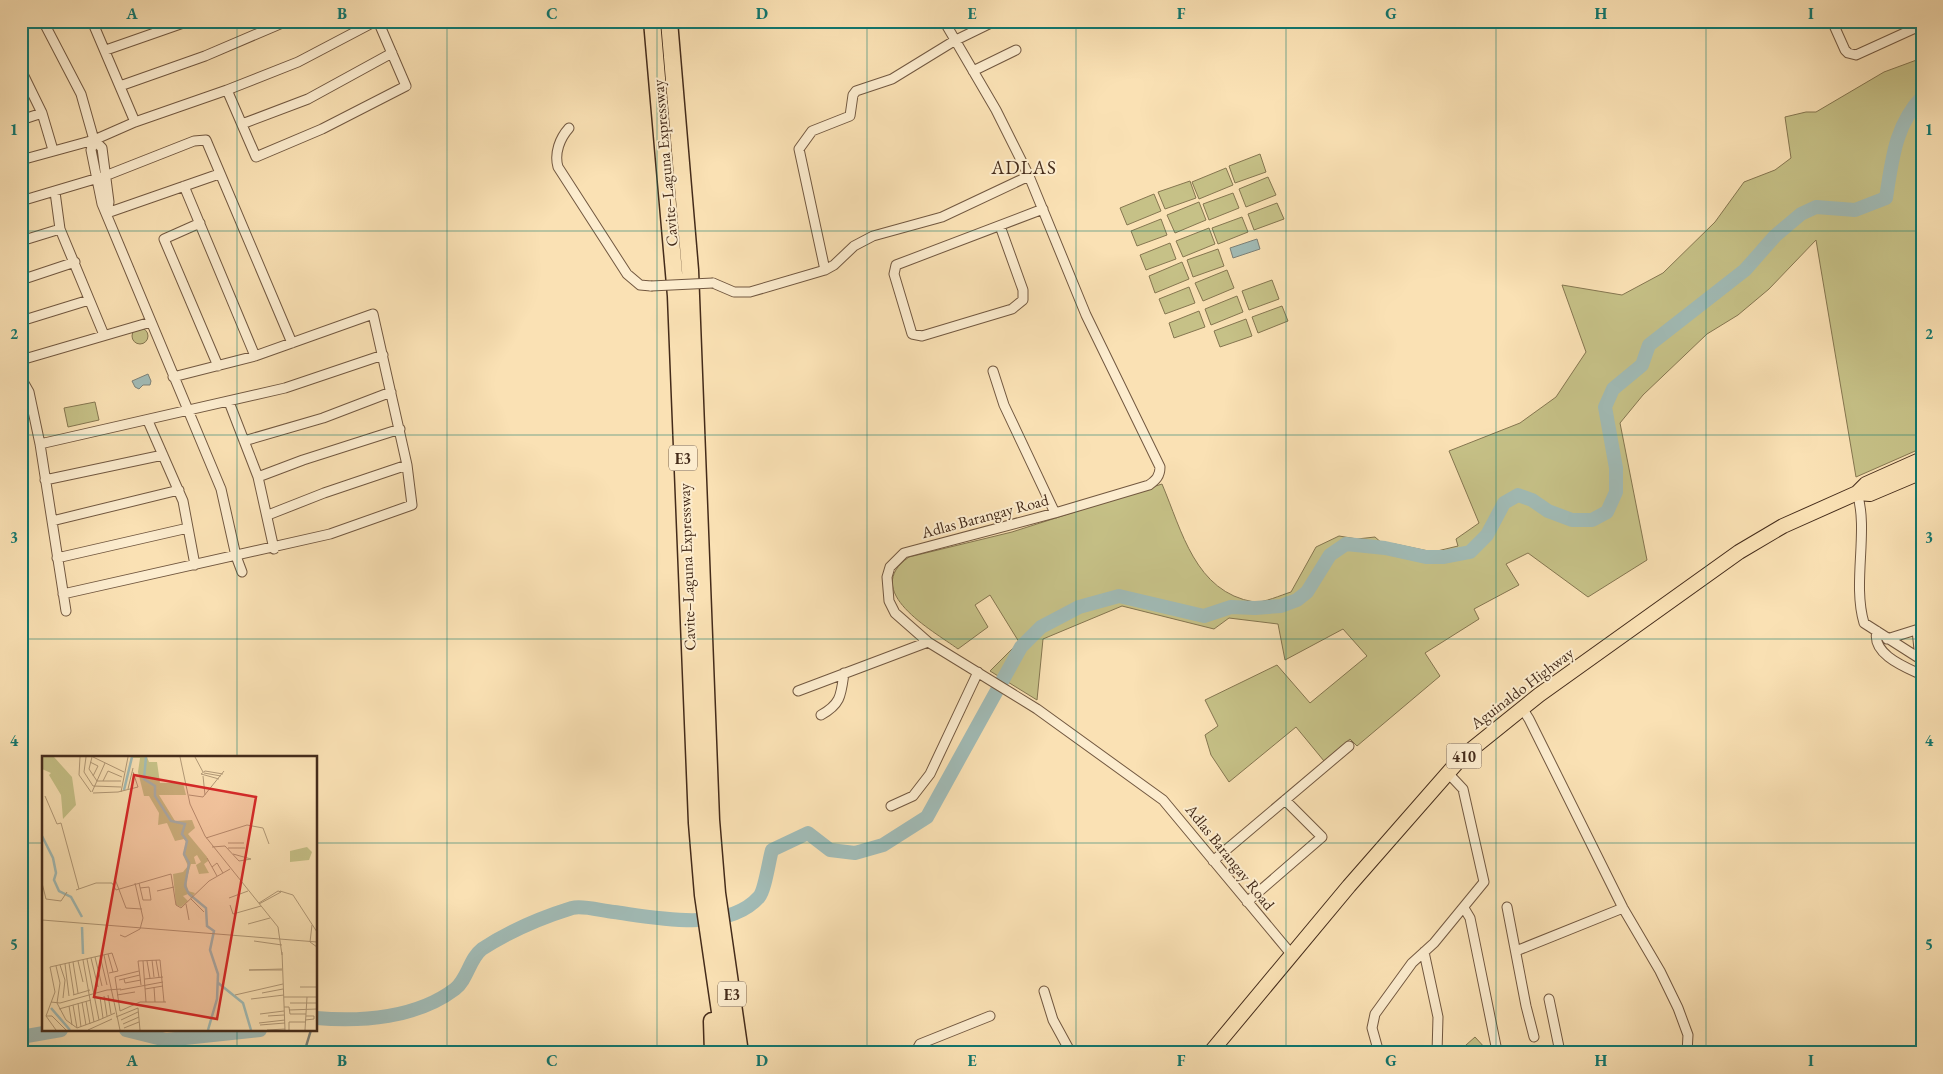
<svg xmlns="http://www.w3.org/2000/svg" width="1943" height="1074" font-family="'EB Garamond',serif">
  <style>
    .green { fill: #c6c187; stroke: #857650 }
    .water { fill: #a1bbb6; stroke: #7c8178 }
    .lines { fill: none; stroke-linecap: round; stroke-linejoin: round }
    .stream { stroke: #7c8178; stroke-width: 2.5 }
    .river { stroke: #a1bbb6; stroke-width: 14 }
    .street-casing { stroke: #725840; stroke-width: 11 }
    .primary-casing { stroke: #442b1a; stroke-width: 16 }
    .highway-casing { stroke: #442b1a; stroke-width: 19 }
    .street { stroke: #fcecce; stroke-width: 9 }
    .primary { stroke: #fae1b4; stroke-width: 14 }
    .highway { stroke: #fae1b4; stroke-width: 16 }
    .street-bridge-casing { stroke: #725840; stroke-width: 11; stroke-linecap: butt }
    .street-bridge { stroke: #fcecce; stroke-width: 9 }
    .grid { fill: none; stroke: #0f766e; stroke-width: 1; stroke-opacity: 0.55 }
    .labels { text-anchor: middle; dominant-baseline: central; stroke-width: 4; stroke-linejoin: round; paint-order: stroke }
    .shield { fill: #fcecce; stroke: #7b6550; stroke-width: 1 }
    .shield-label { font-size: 15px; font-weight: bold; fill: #442b1a }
    .street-label { font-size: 16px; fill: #442b1a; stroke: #fcecce }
    .quarter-label { font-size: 19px; letter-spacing: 1px; fill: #442b1a; stroke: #fcecce }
    .inset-river { fill: none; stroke: #a1bbb6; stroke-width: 2.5 }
    .inset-road { fill: none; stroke: #b19876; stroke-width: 1 }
    .view { fill: #d62828; fill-opacity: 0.15; stroke: #d62828; stroke-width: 2.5 }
    .inset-edge { fill: none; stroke: #442b1a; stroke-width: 2.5 }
    .neatline { fill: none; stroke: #0f766e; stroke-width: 2 }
    .grid-label { font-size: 16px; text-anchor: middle; font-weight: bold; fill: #0f766e }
  </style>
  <rect width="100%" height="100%" fill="#fae1b4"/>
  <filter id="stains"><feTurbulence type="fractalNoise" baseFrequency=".004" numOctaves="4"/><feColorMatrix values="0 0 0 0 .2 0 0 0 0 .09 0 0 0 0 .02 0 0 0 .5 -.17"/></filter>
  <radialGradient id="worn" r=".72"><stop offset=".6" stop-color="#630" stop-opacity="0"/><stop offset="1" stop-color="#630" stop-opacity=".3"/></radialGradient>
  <path class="green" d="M 1922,58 L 1922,230 L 1916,232 L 1922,256 L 1922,448 L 1856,477 L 1816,240 L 1769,289 L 1738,315 L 1707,334 L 1643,395 L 1620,423 L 1647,560 L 1588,597 L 1528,553 L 1506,564 L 1519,585 L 1474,609 L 1479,619 L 1425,653 L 1440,676 L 1357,746 L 1350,739 L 1324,761 L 1296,727 L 1229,782 L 1211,755 L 1205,735 L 1218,726 L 1205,700 L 1277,665 L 1310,703 L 1367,656 L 1343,629 L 1285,660 L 1278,624 L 1229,618 L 1214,629 L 1122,606 L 1043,639 L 1037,700 L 990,671 L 1019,642 L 990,595 L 975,605 L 988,627 L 958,649 C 932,630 860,591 909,557 L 1012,532 L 1162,484 C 1182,531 1195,592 1254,602 C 1264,603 1281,595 1291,592 L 1316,547 L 1339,536 L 1357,539 L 1375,537 L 1383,544 L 1395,544 L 1433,552 L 1458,546 L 1456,539 L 1479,523 L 1449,451 L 1520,423 L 1556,397 L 1586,352 L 1562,285 L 1622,295 L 1663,273 L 1715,222 L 1744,182 L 1775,170 L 1791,158 L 1785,117 L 1806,112 L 1816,112 L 1884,72 Z
    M 1260,154 L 1266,172 L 1235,183 L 1229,166 Z
    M 1226,168 L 1233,185 L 1199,199 L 1192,182 Z
    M 1268,177 L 1276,195 L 1246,207 L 1239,189 Z
    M 1190,181 L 1196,198 L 1165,209 L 1158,192 Z
    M 1233,193 L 1239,208 L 1209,220 L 1203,204 Z
    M 1154,194 L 1161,211 L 1127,225 L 1120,208 Z
    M 1199,202 L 1206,220 L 1175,233 L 1167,215 Z
    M 1277,203 L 1284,219 L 1254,230 L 1248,214 Z
    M 1242,217 L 1248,232 L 1218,244 L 1212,228 Z
    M 1161,219 L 1167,235 L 1137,246 L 1131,231 Z
    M 1209,228 L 1215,244 L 1183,257 L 1176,241 Z
    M 1170,243 L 1176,259 L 1146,270 L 1140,255 Z
    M 1218,249 L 1224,266 L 1193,277 L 1187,260 Z
    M 1182,262 L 1189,279 L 1155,293 L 1149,276 Z
    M 1227,270 L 1234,288 L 1203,301 L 1195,283 Z
    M 1272,280 L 1279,299 L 1249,310 L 1242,291 Z
    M 1189,287 L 1195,303 L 1165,314 L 1159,299 Z
    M 1237,296 L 1243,312 L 1211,325 L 1205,309 Z
    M 1282,306 L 1288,321 L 1258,333 L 1252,317 Z
    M 1199,311 L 1205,327 L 1174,338 L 1169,323 Z
    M 1246,319 L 1252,336 L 1220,347 L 1214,331 Z
    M132 336a8 8 0 1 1 16 0a8 8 0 1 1-16 0Z
    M 95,402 L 99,420 L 68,427 L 64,408 Z
    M 1475,1037 L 1486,1049 L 1482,1053 L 1457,1053 Z"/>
  <path class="water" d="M 1257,239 L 1260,249 L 1233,258 L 1230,248 Z
    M 148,374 L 151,381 L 150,385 L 143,385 L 139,389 L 135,387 L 132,381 Z"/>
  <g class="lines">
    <path class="stream" d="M 304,1053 L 311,1030"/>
    <path class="river" d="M 316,1018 C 362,1022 417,1018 455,989 C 467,980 470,958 482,949 C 508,932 543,917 572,908 C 583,905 602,911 614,912 C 657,918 727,933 759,897 C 765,890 769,860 772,850 L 808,833 L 830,850 L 855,853 L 883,845 L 927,817 L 1021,647 L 1041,627 L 1079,607 L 1119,596 L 1204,616 L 1231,607 L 1255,608 L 1281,606 L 1297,600 L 1307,592 L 1330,555 L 1346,544 L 1385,548 L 1426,557 L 1444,557 L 1470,552 L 1487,535 L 1504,503 L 1518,495 L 1532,500 L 1548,511 L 1572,520 L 1592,520 L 1607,512 L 1616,492 L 1616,468 L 1605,407 L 1613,389 L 1642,365 L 1649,345 L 1745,270 L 1775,236 L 1801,214 L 1816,207 L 1855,210 L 1886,198 C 1892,161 1895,125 1922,97
      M 126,1030 L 166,1040 L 260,1030
      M 21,1037 L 61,1030"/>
    <defs>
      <path id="street" d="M 43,21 L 81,94 L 94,140 L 102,148 L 109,202 L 107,213
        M 92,21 L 135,122
        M 944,21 L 996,110 L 1029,176 L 1086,315 L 1160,467 C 1160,476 1156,480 1149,485 L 1055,513 L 904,553 L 890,567 L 887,577 L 889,601 L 895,613 L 928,642 L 1037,709 L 1163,800 L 1292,955
        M 1832,21 L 1845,50 L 1848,53 L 1856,55 L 1922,25
        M 106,50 L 189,21
        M 21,70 L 42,113 L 53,150
        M 973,71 L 1016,50
        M 120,86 L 205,56 L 287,21
        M 227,90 L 256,157 L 322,129 L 406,86 L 378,21
        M 21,120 L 42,113
        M 242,124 L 308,99 L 392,53
        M 569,128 C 560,138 554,153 558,167 L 627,274 L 640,285 L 651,286
        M 94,140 L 91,150 L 102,204 L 221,489 L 236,556 L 242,572
        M 21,160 L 94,140 L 135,122 L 227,90 L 298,62 L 376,21
        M 184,186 L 255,356
        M 55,192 L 60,229 L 104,335
        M 21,201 L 105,176 L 194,141 L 206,140 L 292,343
        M 107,213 L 219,174
        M 200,223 L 164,239 L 218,366
        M 1000,226 L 1023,290 L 1023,300 L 1012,309 L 922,336 L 912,334 L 894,274 L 896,265 L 1043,209
        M 21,241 L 60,229
        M 825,270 L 799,149 L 812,131 L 850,116 L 853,95 L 856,91 L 892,79 L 954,41 L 995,21
        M 21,280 L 75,262
        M 713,283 L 734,292 L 750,292 L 825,270 L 834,265 L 854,246 L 873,236 L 942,217 L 1029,176
        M 21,321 L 89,300
        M 21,360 L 151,322
        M 993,371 L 1004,405 L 1055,513
        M 21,378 L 29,392 L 40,444 L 66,611
        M 229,402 L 258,477 L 274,549
        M 148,421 L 183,501 L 195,565
        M 244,441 L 323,418 L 391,392
        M 40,444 L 285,388 L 383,355
        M 258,477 L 303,460 L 400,429
        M 45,480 L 163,455
        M 1857,493 C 1869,530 1852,583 1864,623 L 1922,660
        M 268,515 L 324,493 L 407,465
        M 52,521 L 179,490
        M 57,558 L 188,528
        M 63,594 L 330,534 L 412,505 L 407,465 L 373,314 L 255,356 L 173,377
        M 1917,630 L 1920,659
        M 1877,631 C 1871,654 1905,667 1922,675
        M 1887,639 L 1922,628
        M 798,691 L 928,642
        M 1522,708 L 1529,719 L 1623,908 L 1660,971 L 1678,1008 L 1688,1035 L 1687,1053
        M 821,715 C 841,704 841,695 844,673
        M 891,806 L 913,796 L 930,774 L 978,672
        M 1213,861 L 1349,746
        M 1247,902 L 1322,837 L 1285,800
        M 1507,907 L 1526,1006 L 1534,1037
        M 1464,908 L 1470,918 L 1497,1051
        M 1516,951 L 1623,908
        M 1424,952 L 1438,1017 L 1437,1053
        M 1044,991 L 1053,1020 L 1071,1053
        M 1549,999 L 1560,1052
        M 915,1053 L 920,1044 L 990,1016
        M 1379,1053 L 1372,1028 L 1375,1014 L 1412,963 L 1434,943 L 1484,882 L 1463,789 L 1447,772"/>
      <path id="primary" d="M 1857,493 L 1870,494 L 1922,472
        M 1210,1053 L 1349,886 L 1462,757 L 1539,695 L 1739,552 L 1783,526 L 1857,493 L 1866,484 L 1922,459"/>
      <path id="highway" d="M 652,21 L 676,296 L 697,823 L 703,895 L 726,1053
        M 669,21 L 690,270 L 711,820 L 717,893 L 740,1053
        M 712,1021 L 713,1053"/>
    </defs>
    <use href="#street" class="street-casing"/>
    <use href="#primary" class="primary-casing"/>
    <use href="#highway" class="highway-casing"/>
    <use href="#street" class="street"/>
    <use href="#primary" class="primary"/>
    <use href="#highway" class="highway"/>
    <defs>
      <path id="street-bridge" d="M 651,286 L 713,283"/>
    </defs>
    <use href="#street-bridge" class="street-bridge-casing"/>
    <use href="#street-bridge" class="street-bridge"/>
  </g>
  <path class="grid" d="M 237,21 L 237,758M 447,21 L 447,1053M 657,21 L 657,1053M 867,21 L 867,1053M 1076,21 L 1076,1053M 1286,21 L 1286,1053M 1496,21 L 1496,1053M 1706,21 L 1706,1053M 21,231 L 1922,231M 21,435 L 1922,435M 21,639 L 1922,639M 21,843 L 44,843M 316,843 L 1922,843M 237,1030 L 237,1053"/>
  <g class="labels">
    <g class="shield">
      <rect x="669" y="445.5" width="28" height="25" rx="4"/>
      <rect x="1446.5" y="743.5" width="35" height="25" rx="4"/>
      <rect x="718" y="981.5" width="28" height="25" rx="4"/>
    </g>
    <g class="shield-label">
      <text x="683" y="458">E3</text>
      <text x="1464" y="756">410</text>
      <text x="732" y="994">E3</text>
    </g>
    <g class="street-label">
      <text transform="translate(665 163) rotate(-95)">Cavite–Laguna Expressway</text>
      <text transform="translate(985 516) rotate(-15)">Adlas Barangay Road</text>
      <text transform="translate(687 567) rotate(-92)">Cavite–Laguna Expressway</text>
      <text transform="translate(1522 688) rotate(-37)">Aguinaldo Highway</text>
      <text transform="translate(1230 857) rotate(51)">Adlas Barangay Road</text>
    </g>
    <g class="quarter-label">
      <text x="1024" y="167">ADLAS</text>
    </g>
  </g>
  <g transform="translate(42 756)">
    <rect width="275" height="275" fill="#fae1b4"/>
    <path d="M 0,1 L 12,1 L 30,21 L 34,49 L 21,63 L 19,39 L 7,19 L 9,17 L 0,13 ZM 89,1 L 105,1 L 107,6 L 115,6 L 118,27 L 141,27 L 144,39 L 117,39 L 133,65 L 150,64 L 153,72 L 146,78 L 165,101 L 166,105 L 162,108 L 167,117 L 157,118 L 154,109 L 159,106 L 155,99 L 152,101 L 154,108 L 149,108 L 144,125 L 146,135 L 153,137 L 149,142 L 146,138 L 141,140 L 146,145 L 139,151 L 134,149 L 131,118 L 141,116 L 146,110 L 141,99 L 144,86 L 142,83 L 133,85 L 125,67 L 116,69 L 117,57 L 107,40 L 102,40 L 96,16 L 98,2 L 89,2 L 82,34 ZM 265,91 L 270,96 L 267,104 L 248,106 L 248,95 Z" fill="#c6c187"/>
    <path class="inset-river" d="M 104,1 L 102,23 L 113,30 L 113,40 L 129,65 L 143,68 L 140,78 L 145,85 L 142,98 L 147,107 L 143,130 L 147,138 L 164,152 L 165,170 L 172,175 L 168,194 L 176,218 L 175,243 L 166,274M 82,34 L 90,1M 0,80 L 11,102 L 14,117 L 12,124 L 17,135 L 29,141 L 40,161M 40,171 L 41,198M 175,226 L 201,247 L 209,274M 9,252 L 28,274"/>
    <path class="inset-road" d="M 38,1 L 37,19 L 49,36M 44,1 L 42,16 L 51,30 L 79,31M 50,1 L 47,13 L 55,25 L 79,25M 51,1 L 82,16M 138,1 L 148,48 L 163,80 L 236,171 L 240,199M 153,1 L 161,16M 48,6 L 56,10 L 51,20M 162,17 L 179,20M 161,20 L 163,39M 177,23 L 159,18 L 163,15 L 181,18M 61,25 L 66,15 L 80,21M 86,33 L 91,12M 50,36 L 63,7M 79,36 L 86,1M 51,37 L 76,36 L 96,31 L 91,16M 147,39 L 161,41 L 182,15M 3,40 L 15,68 L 19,67 L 37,133M 164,82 L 205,69 L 221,72 L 227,88M 186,87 L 202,87M 170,91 L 183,90 L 197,105 L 209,103M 186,92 L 203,92M 191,98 L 209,103M 165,102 L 175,120M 170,111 L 175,107 L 181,117M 73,123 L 84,152 L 100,153M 0,127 L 4,143 L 19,145 L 25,136M 97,127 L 101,144 L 109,144 L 107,131 L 98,132M 34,134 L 54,127 L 70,127 L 74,134 L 129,118 L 134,149 L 139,152 L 167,125 L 188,113M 115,135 L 132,131M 238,135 L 251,139 L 275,176M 187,142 L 206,135M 149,143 L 162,156M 217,147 L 236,135 L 239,136 L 217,148M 144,148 L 147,164M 188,149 L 191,158 L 219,150M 0,164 L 275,186M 206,168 L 228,162M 270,169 L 268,186 L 275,191M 78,179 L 83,181 L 98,173 L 101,162 L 93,127M 212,185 L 240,189M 240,196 L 243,274M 66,198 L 71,216M 62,199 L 78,274M 58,200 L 65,229M 53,201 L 60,230M 49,202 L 56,231M 45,203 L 57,264 L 73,257M 41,204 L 52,266M 110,204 L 112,221M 114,204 L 117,221M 36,205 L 41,226M 101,205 L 104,246M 105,205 L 108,222M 31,206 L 36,237M 27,207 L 32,239M 23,208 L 27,240M 18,209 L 23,224 L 21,242M 14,210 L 18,227 L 15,247 L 24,264 L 35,272 L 57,264M 240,214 L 207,214 L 240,213M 97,215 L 73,221 L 78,255 L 98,246 L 124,246M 82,223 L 83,227 L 99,224M 103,223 L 121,221M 77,224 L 98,219M 99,229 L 96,205 L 118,204 L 122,246M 112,231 L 113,246M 258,231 L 275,231M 103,233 L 121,230M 78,234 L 121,226M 220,237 L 241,233M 31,239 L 48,234M 66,239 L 69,258M 75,239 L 93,236M 193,239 L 241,228M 62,240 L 65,260M 58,241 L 61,262M 242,241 L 275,241M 209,243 L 242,239M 44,245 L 48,268M 9,246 L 18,247 L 65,234 L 79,233M 40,246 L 44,269M 36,247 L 39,271M 248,247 L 275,247M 31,249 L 35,272M 27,250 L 30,269M 242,251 L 247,251 L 248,258 L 264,258M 17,253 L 49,244M 247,254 L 275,253M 218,258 L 242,255M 4,260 L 10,260 L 24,274M 226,260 L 242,259M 74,261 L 96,252 L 98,274M 79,264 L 96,256M 263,264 L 272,263 L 272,260 L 264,260M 217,267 L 243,264M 81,268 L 97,261M 218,269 L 243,267M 82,272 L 97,266M 14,274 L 4,260 L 13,236 L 8,211 L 70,197 L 76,215 L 67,217M 46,274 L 70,263M 225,274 L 243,273M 247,274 L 247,266 L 263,266M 263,274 L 265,241"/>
    <path class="view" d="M 92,19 L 214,41 L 175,263 L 52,241 Z"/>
    <rect width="275" height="275" class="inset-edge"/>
  </g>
  <rect width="1943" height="1074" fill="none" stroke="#fae1b4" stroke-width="55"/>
  <rect x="28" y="28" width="1888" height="1018" class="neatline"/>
  <g class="grid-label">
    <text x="132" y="19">A</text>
    <text x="342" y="19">B</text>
    <text x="552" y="19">C</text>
    <text x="762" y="19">D</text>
    <text x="972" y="19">E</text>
    <text x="1181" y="19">F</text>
    <text x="1391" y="19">G</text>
    <text x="1601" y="19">H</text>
    <text x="1811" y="19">I</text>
    <text x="14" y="135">1</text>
    <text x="1929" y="135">1</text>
    <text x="14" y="339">2</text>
    <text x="1929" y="339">2</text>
    <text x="14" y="543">3</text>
    <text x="1929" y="543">3</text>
    <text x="14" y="746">4</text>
    <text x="1929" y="746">4</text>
    <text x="14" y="950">5</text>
    <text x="1929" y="950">5</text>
    <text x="132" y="1066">A</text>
    <text x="342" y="1066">B</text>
    <text x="552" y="1066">C</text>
    <text x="762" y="1066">D</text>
    <text x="972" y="1066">E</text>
    <text x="1181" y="1066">F</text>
    <text x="1391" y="1066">G</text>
    <text x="1601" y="1066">H</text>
    <text x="1811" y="1066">I</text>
  </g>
  <rect width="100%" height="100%" filter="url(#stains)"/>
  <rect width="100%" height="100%" fill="url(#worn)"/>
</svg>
